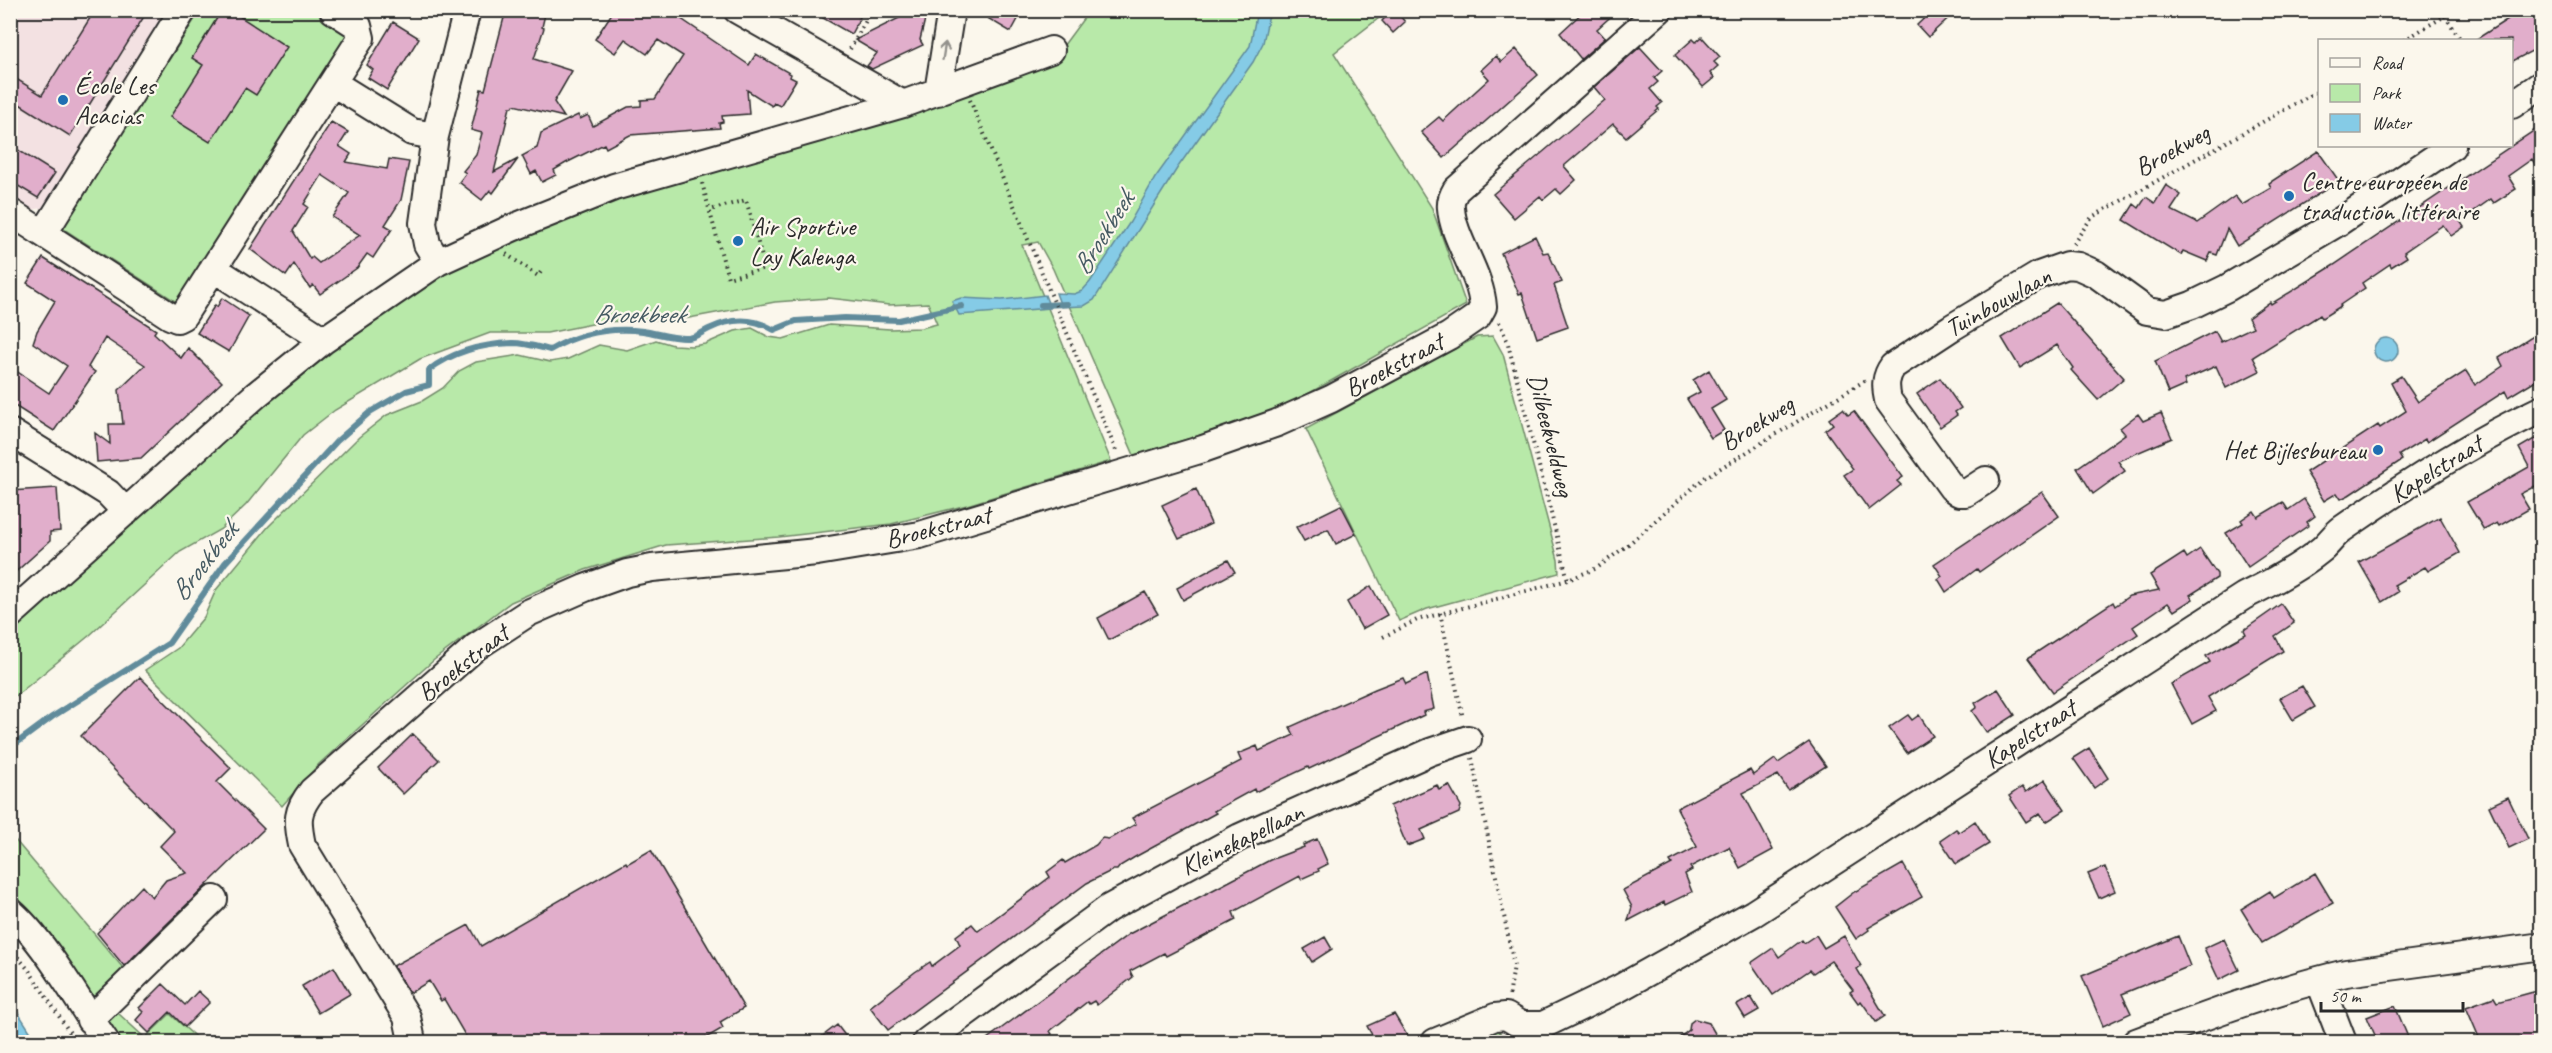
<svg xmlns="http://www.w3.org/2000/svg" width="2552" height="1053" font-family="Caveat,sans-serif">
  <style>
    .built { fill: #f3e1e2 }
    .green { fill: #b8e9a9; stroke: #728a6a; stroke-width: 1.5 }
    .water { fill: #85cbe6; stroke: #618b9b; stroke-width: 1.5 }
    .lines { fill: none; stroke-linecap: round; stroke-linejoin: round }
    .stream { stroke: #618b9b; stroke-width: 6 }
    .building { fill: #e1aecb; stroke: #2b2b2b; stroke-width: 1.5; fill-rule: evenodd }
    .minor-casing { stroke: #2b2b2b; stroke-width: 30 }
    .path { stroke: #2b2b2b; stroke-width: 4; stroke-dasharray: 1.5 4.5; stroke-linecap: butt }
    .minor { stroke: #fbf7ec; stroke-width: 26 }
    .oneway { stroke: #93918c }
    .poi-dot { fill: #1f6fb2; stroke: #fbf7ec; stroke-width: 2 }
    .labels { text-anchor: middle; dominant-baseline: central; stroke-width: 4.5; stroke-linejoin: round; paint-order: stroke }
    .poi-label { font-size: 26px; fill: #2b2b2b; stroke: #fbf7ec; text-anchor: start }
    .street-label { font-size: 26px; fill: #2b2b2b; stroke: #fbf7ec }
    .water-label { font-size: 27px; font-style: italic; fill: #465b63; stroke: #fbf7ec }
  </style>
  <rect width="100%" height="100%" fill="#fbf7ec"/>
  <filter id="ink" filterUnits="userSpaceOnUse"><feTurbulence type="fractalNoise" baseFrequency=".0167" numOctaves="2"/><feDisplacementMap in="SourceGraphic" scale="12" xChannelSelector="R" yChannelSelector="G"/><feConvolveMatrix kernelMatrix="1 2 1 2 8 2 1 2 1" color-interpolation-filters="sRGB"/></filter>
  <g filter="url(#ink)">
    <path class="built" d="M 10,11 L 167,11 L 42,208 L 30,210 L 11,198 Z"/>
    <path class="green" d="M 200,11 L 315,11 L 353,35 L 178,303 L 62,228 Z
      M 1089,11 L 1388,11 L 1334,53 L 1432,208 L 1466,305 L 1290,404 L 1198,436 L 1134,455 L 1053,269 L 1038,242 L 1022,245 L 1111,461 L 967,505 L 891,524 L 779,537 L 666,545 L 585,570 L 511,602 L 434,660 L 319,764 L 282,806 L 145,670 L 178,648 L 204,617 L 216,590 L 268,527 L 359,437 L 387,415 L 422,401 L 443,388 L 459,371 L 476,362 L 520,355 L 550,362 L 568,359 L 599,345 L 627,350 L 656,340 L 673,345 L 692,346 L 705,344 L 735,331 L 752,328 L 769,337 L 783,339 L 829,325 L 890,329 L 921,328 L 937,324 L 928,303 L 889,305 L 829,298 L 775,302 L 689,318 L 602,322 L 547,333 L 490,333 L 420,359 L 335,410 L 303,435 L 246,505 L 221,529 L 180,552 L 90,635 L 11,700 L 11,630 L 264,403 L 362,323 L 445,272 L 607,202 L 1055,57 Z
      M 1493,336 L 1503,354 L 1558,560 L 1559,573 L 1427,609 L 1399,621 L 1306,429 L 1477,337 Z
      M 10,834 L 129,975 L 106,1002 L 145,1038 L 170,1014 L 201,1042 L 121,1042 L 53,942 L 11,894 Z
      M 1498,1029 L 1505,1042 L 1473,1042 L 1469,1038 Z"/>
    <path class="water" d="M 1257,11 L 1274,11 L 1268,19 L 1263,43 L 1253,62 L 1178,167 L 1094,300 L 1084,306 L 1061,307 L 1056,293 L 1074,294 L 1082,291 L 1090,282 L 1130,222 L 1155,178 L 1250,46 Z
      M 1045,295 L 1050,308 L 959,315 L 952,301 L 961,298 L 1002,300 Z
      M2374 350a12 12 0 1 1 24 0a12 12 0 1 1-24 0Z
      M 10,1000 L 37,1042 L 11,1042 Z"/>
    <g class="lines">
      <path class="stream" d="M 1041,305 L 1067,304
        M 10,748 L 52,717 L 169,643 L 225,563 L 337,441 L 370,412 L 406,391 L 429,385 L 429,370 C 452,352 483,344 513,343 C 525,343 538,347 550,350 C 579,333 609,327 643,331 C 657,333 673,339 688,338 C 695,338 703,332 709,329 C 731,318 753,317 774,330 L 796,321 L 845,318 L 899,320 L 962,306"/>
    </g>
    <path class="building" d="M 95,10 L 148,10 L 70,136 L 10,98 L 10,75 L 42,95 Z
      M 222,10 L 230,10 L 287,47 L 256,95 L 245,88 L 210,142 L 170,117 L 203,65 L 192,58 Z
      M 506,10 L 546,10 L 542,27 L 544,28 L 534,59 L 572,71 L 554,102 L 564,117 L 514,105 L 513,107 L 510,107 L 494,172 L 518,159 L 493,193 L 490,190 L 482,200 L 459,182 L 466,173 L 463,171 L 476,155 L 482,133 L 471,130 L 481,89 L 485,90 Z
      M 614,10 L 668,10 L 749,65 L 756,54 L 791,74 L 790,77 L 796,80 L 780,106 L 774,103 L 772,106 L 747,90 L 749,114 L 722,116 L 723,122 L 719,123 L 720,128 L 630,135 L 606,148 L 604,144 L 566,163 L 554,170 L 556,175 L 542,182 L 536,171 L 531,174 L 522,156 L 537,148 L 541,133 L 578,115 L 580,119 L 588,115 L 593,126 L 628,107 L 641,106 L 641,100 L 655,99 L 683,56 L 658,40 L 647,54 L 625,39 L 615,53 L 595,39 Z
      M 809,10 L 860,10 L 857,15 L 860,17 L 851,34 Z
      M 974,10 L 1023,10 L 1011,32 Z
      M 1392,10 L 1395,10 L 1405,22 L 1393,33 L 1382,21 Z
      M 1585,10 L 1618,10 L 1597,29 L 1605,38 L 1581,59 L 1560,33 Z
      M 1933,10 L 1957,10 L 1928,37 L 1917,25 Z
      M 2516,10 L 2530,10 L 2541,28 L 2541,43 L 2532,51 L 2511,62 L 2511,40 L 2475,40 L 2508,19 L 2506,17 Z
      M 911,12 L 926,15 L 920,40 L 923,45 L 872,69 L 867,66 L 877,53 L 855,40 Z
      M 393,22 L 419,38 L 387,90 L 368,78 L 373,70 L 367,65 Z
      M 1702,37 L 1720,57 L 1714,62 L 1718,66 L 1710,73 L 1714,78 L 1703,87 L 1675,55 L 1693,39 L 1696,42 Z
      M 1640,47 L 1662,71 L 1654,78 L 1658,82 L 1650,89 L 1662,103 L 1657,107 L 1659,109 L 1626,137 L 1613,124 L 1564,166 L 1576,180 L 1561,194 L 1556,189 L 1543,200 L 1540,196 L 1514,218 L 1493,194 L 1605,100 L 1594,87 Z
      M 1516,49 L 1538,75 L 1444,158 L 1421,132 L 1439,117 L 1443,121 L 1489,79 L 1481,70 L 1496,56 L 1501,62 Z
      M 331,122 L 348,132 L 339,146 L 351,154 L 346,162 L 387,169 L 389,159 L 409,162 L 401,200 L 385,225 L 392,229 L 373,258 L 367,254 L 357,268 L 320,294 L 313,285 L 310,288 L 294,264 L 286,276 L 250,249 ZM 322,175 L 349,193 L 332,217 L 360,235 L 319,263 L 312,257 L 310,259 L 293,231 L 308,207 L 304,204 Z
      M 2541,126 L 2541,174 L 2532,159 L 2508,176 L 2516,189 L 2494,203 L 2491,199 L 2460,221 L 2464,227 L 2451,236 L 2443,225 L 2404,252 L 2407,257 L 2391,267 L 2390,264 L 2362,283 L 2365,288 L 2340,305 L 2341,306 L 2322,318 L 2320,315 L 2253,357 L 2260,371 L 2226,388 L 2216,366 L 2184,380 L 2186,385 L 2168,393 L 2155,361 L 2215,331 L 2221,342 L 2253,327 L 2248,318 L 2270,302 L 2271,304 L 2334,265 Z
      M 10,145 L 55,173 L 38,198 L 10,181 Z
      M 2318,151 L 2339,181 L 2237,246 L 2227,229 L 2217,255 L 2211,253 L 2207,261 L 2183,251 L 2181,255 L 2124,220 L 2134,204 L 2139,208 L 2146,197 L 2155,203 L 2166,185 L 2181,195 L 2171,210 L 2197,223 L 2235,196 L 2242,205 L 2271,188 L 2269,183 Z
      M 1535,236 L 1543,253 L 1548,252 L 1562,282 L 1554,285 L 1568,327 L 1537,338 L 1522,293 L 1519,294 L 1501,253 Z
      M 43,258 L 156,330 L 154,333 L 181,358 L 188,348 L 222,382 L 141,458 L 97,462 L 95,433 L 110,444 L 109,424 L 123,424 L 119,390 L 145,365 L 105,338 L 88,367 L 95,372 L 54,431 L 10,403 L 10,367 L 49,393 L 67,366 L 33,343 L 37,331 L 55,301 L 27,283 Z
      M 222,298 L 249,316 L 229,352 L 197,333 L 215,305 L 217,307 Z
      M 2057,303 L 2124,378 L 2098,400 L 2071,370 L 2073,368 L 2057,345 L 2020,368 L 2002,338 Z
      M 2541,331 L 2541,377 L 2508,397 L 2505,391 L 2427,442 L 2425,439 L 2399,455 L 2402,460 L 2349,495 L 2341,499 L 2337,493 L 2324,501 L 2306,472 L 2378,425 L 2380,428 L 2406,411 L 2391,382 L 2401,376 L 2418,402 L 2466,371 L 2475,385 L 2503,366 L 2499,358 Z
      M 1709,370 L 1726,400 L 1711,409 L 1724,430 L 1711,438 L 1687,399 L 1700,392 L 1693,380 Z
      M 1940,378 L 1961,408 L 1955,412 L 1957,415 L 1940,427 L 1917,394 Z
      M 1843,409 L 1848,415 L 1854,411 L 1903,477 L 1897,481 L 1901,485 L 1869,510 L 1844,475 L 1853,469 L 1825,430 L 1833,424 L 1829,419 Z
      M 2161,413 L 2172,438 L 2118,461 L 2125,471 L 2093,494 L 2077,468 L 2125,434 L 2120,428 L 2138,414 L 2143,421 Z
      M 2541,435 L 2541,488 L 2539,484 L 2520,494 L 2529,509 L 2499,526 L 2497,523 L 2484,530 L 2467,502 L 2529,467 L 2519,448 Z
      M 57,488 L 60,531 L 50,532 L 50,541 L 10,577 L 10,491 Z
      M 1196,489 L 1211,524 L 1179,539 L 1162,505 Z
      M 2042,492 L 2059,516 L 1979,572 L 1977,569 L 1946,592 L 1938,579 L 1942,576 L 1934,564 Z
      M 2304,499 L 2315,516 L 2307,522 L 2309,525 L 2248,567 L 2226,533 L 2243,523 L 2241,520 L 2254,511 L 2258,517 L 2283,502 L 2288,510 Z
      M 1341,505 L 1356,534 L 1336,544 L 1328,529 L 1304,541 L 1296,527 Z
      M 2440,517 L 2460,553 L 2428,571 L 2425,567 L 2394,585 L 2398,592 L 2382,602 L 2359,562 Z
      M 2200,549 L 2217,574 L 2217,578 L 2190,595 L 2193,599 L 2174,611 L 2168,603 L 2133,627 L 2138,634 L 2053,692 L 2028,658 L 2113,602 L 2115,606 L 2129,596 L 2159,590 L 2150,575 L 2184,553 L 2187,558 Z
      M 1228,560 L 1235,572 L 1183,600 L 1177,588 Z
      M 1371,586 L 1387,615 L 1362,629 L 1347,602 Z
      M 1145,592 L 1158,614 L 1109,640 L 1098,618 Z
      M 2281,604 L 2294,623 L 2275,636 L 2283,651 L 2208,697 L 2216,711 L 2192,724 L 2171,684 L 2210,662 L 2206,656 L 2246,634 L 2244,630 Z
      M 1427,674 L 1434,709 L 1423,712 L 1424,715 L 1309,769 L 1308,767 L 1255,792 L 1254,789 L 1214,811 L 1216,813 L 1135,857 L 1120,866 L 1117,870 L 1113,870 L 1087,883 L 888,1030 L 870,1007 L 915,972 L 930,962 L 932,966 L 960,945 L 956,936 L 972,924 L 978,931 L 1050,877 L 1047,872 L 1063,860 L 1065,863 L 1096,845 L 1102,838 L 1109,839 L 1136,824 L 1132,818 L 1241,761 L 1238,754 L 1257,746 L 1259,751 L 1294,735 L 1290,727 L 1375,689 L 1403,678 L 1406,684 Z
      M 140,677 L 231,768 L 217,782 L 264,829 L 124,966 L 97,933 L 142,886 L 152,897 L 166,880 L 187,873 L 160,846 L 174,831 L 81,736 Z
      M 2302,686 L 2315,707 L 2293,720 L 2280,698 Z
      M 1998,689 L 2015,715 L 1987,733 L 1972,711 L 1977,707 L 1975,703 Z
      M 1908,715 L 1912,720 L 1919,715 L 1933,736 L 1907,753 L 1889,728 Z
      M 413,734 L 439,760 L 403,794 L 378,768 Z
      M 1809,742 L 1826,766 L 1788,790 L 1778,775 L 1743,793 L 1773,850 L 1740,868 L 1729,847 L 1690,867 L 1692,870 L 1685,874 L 1692,892 L 1665,905 L 1664,902 L 1628,921 L 1632,907 L 1623,890 L 1672,864 L 1670,861 L 1697,847 L 1677,808 L 1750,770 L 1753,775 L 1775,759 L 1778,763 Z
      M 2089,748 L 2108,778 L 2094,788 L 2073,758 Z
      M 2045,780 L 2065,810 L 2046,822 L 2040,813 L 2026,822 L 2009,796 L 2022,787 L 2026,792 Z
      M 1437,785 L 1439,790 L 1449,785 L 1461,806 L 1459,813 L 1421,830 L 1425,839 L 1407,846 L 1390,806 Z
      M 2508,797 L 2528,839 L 2509,848 L 2489,806 Z
      M 1975,821 L 1989,844 L 1956,864 L 1940,840 L 1956,829 L 1959,832 Z
      M 1317,839 L 1328,864 L 1318,869 L 1319,871 L 1301,879 L 1300,876 L 1233,912 L 1236,920 L 1166,956 L 1164,953 L 1130,971 L 1133,977 L 1097,1005 L 1094,1001 L 1089,1004 L 1087,1002 L 1050,1031 L 1052,1034 L 1041,1042 L 983,1042 L 1129,934 L 1270,860 L 1304,847 L 1303,845 Z
      M 651,850 L 744,1008 L 720,1022 L 723,1028 L 699,1042 L 469,1042 L 444,999 L 441,1001 L 429,981 L 410,993 L 393,966 L 469,925 L 481,946 L 626,862 L 627,864 Z
      M 1903,864 L 1922,897 L 1868,928 L 1869,930 L 1856,939 L 1835,907 L 1854,892 Z
      M 2105,867 L 2115,891 L 2099,898 L 2088,874 Z
      M 2315,873 L 2333,903 L 2262,943 L 2241,909 L 2270,891 L 2274,898 Z
      M 1816,935 L 1824,948 L 1844,936 L 1861,966 L 1857,969 L 1885,1016 L 1876,1022 L 1861,1001 L 1858,1003 L 1850,992 L 1853,990 L 1831,961 L 1813,973 L 1810,970 L 1773,995 L 1751,963 L 1773,948 L 1779,957 L 1802,940 L 1804,943 Z
      M 2178,936 L 2190,966 L 2122,994 L 2131,1013 L 2103,1026 L 2082,976 Z
      M 1325,937 L 1332,949 L 1312,962 L 1304,949 Z
      M 2224,939 L 2239,970 L 2219,980 L 2204,948 Z
      M 334,967 L 350,994 L 318,1013 L 302,986 Z
      M 163,984 L 185,1005 L 198,991 L 210,1002 L 185,1027 L 170,1012 L 149,1033 L 136,1020 L 143,1012 L 139,1008 Z
      M 2537,991 L 2541,1005 L 2541,1038 L 2526,1042 L 2522,1042 L 2520,1036 L 2504,1042 L 2481,1042 L 2466,1007 L 2494,997 L 2497,1002 Z
      M 1751,997 L 1759,1010 L 1745,1018 L 1737,1005 Z
      M 2395,1006 L 2410,1042 L 2378,1042 L 2367,1017 Z
      M 1394,1014 L 1411,1042 L 1376,1042 L 1367,1026 Z
      M 1695,1019 L 1709,1023 L 1720,1042 L 1674,1042 L 1689,1030 L 1690,1023 Z
      M 837,1025 L 850,1042 L 815,1042 Z"/>
    <g class="lines">
      <defs>
        <path id="minor" d="M 737,10 L 903,104
          M 333,83 L 412,132 L 435,136
          M 938,92 L 951,10
          M 2512,105 L 2542,84
          M 10,212 L 170,316 L 177,319 L 183,316 L 361,38 L 358,26 L 333,10
          M 44,233 L 183,10
          M 438,262 L 427,244 L 423,223 L 435,136 L 467,10
          M 213,268 L 324,340
          M 10,432 L 108,493 L 126,512
          M 1986,480 L 1966,493 L 1959,493 L 1952,488 L 1888,400 C 1885,386 1885,377 1893,366 L 1951,328 L 2039,275 L 2067,265 L 2078,266 L 2096,274 L 2147,311 L 2166,314 L 2192,305 L 2227,288 L 2339,222 L 2452,146
          M 10,615 L 256,395 L 324,340 L 438,262 L 512,228 L 614,187 L 903,104 L 1051,50
          M 10,911 C 45,941 79,1003 106,1042
          M 2319,980 L 2343,1042
          M 90,1020 L 214,899
          M 409,1042 L 411,1036 L 407,1017 L 302,845 C 297,821 296,811 312,791 L 476,647 L 528,613 L 585,588 L 627,573 L 652,568 L 817,552 L 920,535 L 1203,449 L 1277,423 L 1331,399 L 1449,336 L 1478,316 L 1483,307 C 1481,273 1453,239 1451,208 C 1450,201 1453,195 1456,190 L 1659,10
          M 926,1042 L 1109,908 L 1240,837 L 1430,752 L 1468,739
          M 1435,1042 L 1495,1017 L 1506,1016 L 1521,1025 L 1543,1025 L 1618,989 L 1754,913 L 2244,596 C 2271,583 2299,568 2322,549 C 2329,543 2334,535 2342,529 C 2405,485 2472,442 2542,409
          M 2136,1042 C 2205,1016 2274,990 2346,973 L 2542,946"/>
      </defs>
      <use href="#minor" class="minor-casing"/>
      <path class="path" d="M 2446,10 L 2445,16 L 2461,40
        M 2404,40 L 2455,10
        M 850,49 L 872,10
        M 970,100 L 1117,453
        M 702,183 L 728,278 L 765,268 L 746,200 L 710,210
        M 2073,244 L 2092,217 L 2320,90
        M 506,254 L 538,276 L 543,269
        M 1499,322 L 1507,340 L 1568,580
        M 1440,613 L 1463,718
        M 1383,637 L 1417,620 L 1568,580 L 1597,568 L 1629,544 L 1704,478 L 1866,380
        M 1472,758 L 1514,965 L 1509,998
        M 10,948 L 28,969 L 76,1042
        M 2536,968 L 2542,988"/>
      <use href="#minor" class="minor"/>
    </g>
    <defs><path id="oneway-shaft" d="M-6 0H5M1.5-3L5.5 0L1.5 3" fill="none" stroke-width="1.6" stroke-linecap="round" stroke-linejoin="round" transform="scale(1.5)"/></defs>
    <use class="oneway" href="#oneway-shaft" transform="translate(944 51) rotate(-81)"/>
  </g>
  <g class="poi-dot">
    <circle cx="63" cy="100" r="6"/>
    <circle cx="2289" cy="196" r="6"/>
    <circle cx="738" cy="241" r="6"/>
    <circle cx="2378" cy="450" r="6"/>
  </g>
  <g class="labels">
    <g class="poi-label">
      <text x="75" y="85">École Les<tspan x="75" dy="30">Acacias</tspan></text>
      <text x="2301" y="181">Centre européen de<tspan x="2301" dy="30">traduction littéraire</tspan></text>
      <text x="750" y="226">Air Sportive<tspan x="750" dy="30">Lay Kalenga</tspan></text>
      <text x="2366" y="450" text-anchor="end">Het Bijlesbureau</text>
    </g>
    <g class="street-label">
      <text transform="translate(2172 150) rotate(-29)">Broekweg</text>
      <text transform="translate(1998 302) rotate(-29)">Tuinbouwlaan</text>
      <text transform="translate(1394 365) rotate(-28)">Broekstraat</text>
      <text transform="translate(1757 423) rotate(-32)">Broekweg</text>
      <text transform="translate(1551 435) rotate(76)">Dilbeekveldweg</text>
      <text transform="translate(2436 469) rotate(-32)">Kapelstraat</text>
      <text transform="translate(938 527) rotate(-14)">Broekstraat</text>
      <text transform="translate(463 663) rotate(-38)">Broekstraat</text>
      <text transform="translate(2030 734) rotate(-33)">Kapelstraat</text>
      <text transform="translate(1242 839) rotate(-26)">Kleinekapellaan</text>
    </g>
    <g class="water-label">
      <text transform="translate(1103 233) rotate(-58)">Broekbeek</text>
      <text x="639" y="314">Broekbeek</text>
      <text transform="translate(204 561) rotate(-52)">Broekbeek</text>
    </g>
  </g>
  <rect width="2552" height="1053" fill="none" stroke="#fbf7ec" stroke-width="36"/>
  <rect x="18" y="18" width="2516" height="1017" fill="none" stroke="#2b2b2b" stroke-width="2" filter="url(#ink)"/>
  <rect x="2318" y="39" width="195" height="108" fill="#fbf7ec" stroke="#a8a59f" stroke-width="1.5"/>
  <rect x="2330" y="58" width="30" height="9" fill="#fbf7ec" stroke="#a8a59f" stroke-width="1.5"/>
  <text x="2372" y="69" font-size="18" fill="#2b2b2b">Road</text>
  <rect x="2330" y="84" width="30" height="18" fill="#b8e9a9" stroke="#a8a59f" stroke-width="1.5"/>
  <text x="2372" y="99" font-size="18" fill="#2b2b2b">Park</text>
  <rect x="2330" y="114" width="30" height="18" fill="#85cbe6" stroke="#a8a59f" stroke-width="1.5"/>
  <text x="2372" y="129" font-size="18" fill="#2b2b2b">Water</text>
  <path d="M2321 1002v9h142v-9" fill="none" stroke="#2b2b2b" stroke-width="3"/>
  <text x="2330" y="1002" font-size="18" fill="#2b2b2b" stroke="#fbf7ec" stroke-width="4.5" paint-order="stroke">50 m</text>
</svg>
